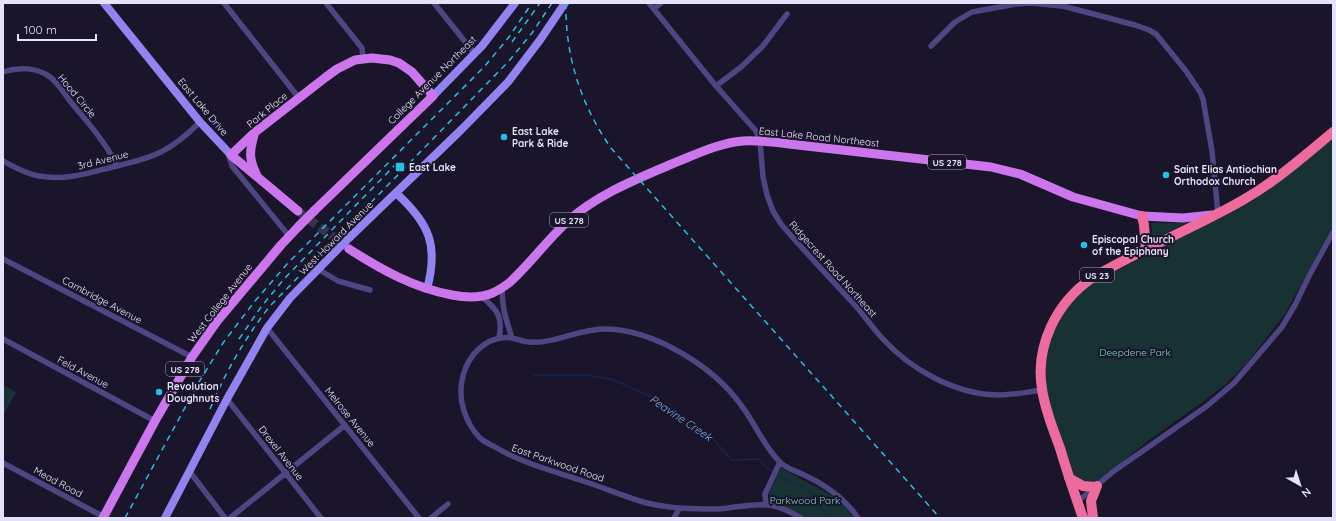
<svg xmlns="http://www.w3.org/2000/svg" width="1336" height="521" font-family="Quicksand,sans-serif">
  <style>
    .green { fill: #183233 }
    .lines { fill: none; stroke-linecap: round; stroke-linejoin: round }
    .stream { stroke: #16264c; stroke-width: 1.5 }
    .primary-tunnel { stroke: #393449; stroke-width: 9; stroke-dasharray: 9 4.5; stroke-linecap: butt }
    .street { stroke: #4e4683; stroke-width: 5.5 }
    .secondary { stroke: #9184f0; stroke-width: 8 }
    .primary { stroke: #cc76ee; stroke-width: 9 }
    .highway { stroke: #ed6b9d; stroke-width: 10 }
    .rail { stroke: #25bfe4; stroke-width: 1.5; stroke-dasharray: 6 5; stroke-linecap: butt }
    .secondary-bridge { stroke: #9184f0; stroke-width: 8 }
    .primary-bridge { stroke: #cc76ee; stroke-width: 9 }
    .poi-dot { fill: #25bfe4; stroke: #1a152a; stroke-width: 1.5 }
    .labels { text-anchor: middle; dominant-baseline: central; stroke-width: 4; stroke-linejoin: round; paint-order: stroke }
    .shield { fill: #1a152a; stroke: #aaa4bc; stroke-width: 1 }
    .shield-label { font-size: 9px; font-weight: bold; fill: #e7e2fb }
    .street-label { font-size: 10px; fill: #e7e2fb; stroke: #1a152a }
    .poi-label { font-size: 10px; font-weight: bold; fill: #e7e2fb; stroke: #1a152a; text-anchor: start }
    .park-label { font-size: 10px; fill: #75d4c5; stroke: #1a152a }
    .water-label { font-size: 11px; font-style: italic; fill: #7cafef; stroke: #1a152a }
  </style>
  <rect width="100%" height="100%" fill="#1a152a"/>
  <path class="green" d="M 1333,138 L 1333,225 L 1285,314 L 1247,363 L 1226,384 L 1204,401 L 1149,440 L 1094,485 L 1089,485 L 1075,477 L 1049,405 L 1045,389 L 1046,358 L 1049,340 L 1067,307 L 1087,287 L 1110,274 L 1254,200 L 1275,185 Z
    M 1151,223 L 1186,223 L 1153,240 Z
    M 5,386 L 16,392 L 5,412 L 3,412 L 3,390 Z
    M 781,468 L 831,495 L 843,504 L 854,518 L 803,518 L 771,502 L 769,494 Z"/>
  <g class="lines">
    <path class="stream" d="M 534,375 L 585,375 L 611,379 L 650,396 L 665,407 L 677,412 L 686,423 L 712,438 L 732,460 L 758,459 L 771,471
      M 779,476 C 790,483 805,485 814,496 C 820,501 823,511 826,518"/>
    <path class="primary-tunnel" d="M 298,211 L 348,248"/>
    <path class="street" d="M 224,3 L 299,98
      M 326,3 L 362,48 L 363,58
      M 434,3 L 475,54
      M 649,3 L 716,86 L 756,131 L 760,141 L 763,177 L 767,195 L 773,211 L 781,224 C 804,251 829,277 853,303 C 863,314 872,327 882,338 C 911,370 956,395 1000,395 C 1014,395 1028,392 1042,390
      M 654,9 L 661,3
      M 931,46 L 955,22 L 972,12 L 1016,4 L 1030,3 L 1063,6 L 1135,25 L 1149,30 L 1156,34 L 1186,71 L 1200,92 L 1203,99 L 1212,151 L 1218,214
      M 3,72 C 18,67 37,67 50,77 C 58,83 64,93 70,101 C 86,121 106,142 117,166
      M 716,86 L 741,67 L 762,47 L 787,14
      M 228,153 L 232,166 L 289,236
      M 3,161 C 14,167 26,174 39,176 C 67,181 92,172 117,166 C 133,162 147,159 161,152 C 175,145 189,133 200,122
      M 3,259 L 192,357
      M 318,269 L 338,281 L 370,290
      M 502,288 C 502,309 506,319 512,338
      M 482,297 C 498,310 503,317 499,338
      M 267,328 L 419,518
      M 3,339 L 155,421
      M 227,399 L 321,518
      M 3,463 L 104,517
      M 190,472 L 225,518
      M 1077,502 L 1114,471 L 1207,406 L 1234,383 L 1282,327 L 1295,305 L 1309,276 L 1333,232
      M 766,504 L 765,494 L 780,462
      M 230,518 L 345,425
      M 431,518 L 448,504
      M 674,518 L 679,509
      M 801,518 C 791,512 779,506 768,505 C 752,503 735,508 718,509 C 694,509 671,509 647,503 C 625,497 605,488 583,481 C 553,471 522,463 495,447 C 490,444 484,442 480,438 C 473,431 467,420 464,411 C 459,396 460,382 466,367 C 474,349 491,335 512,338 C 518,339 523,342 529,342 C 555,344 578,329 604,329 C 653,329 713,366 741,405 C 755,423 763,445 779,461 C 785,468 793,470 802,474 C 824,484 844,497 858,518"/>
    <path class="secondary" d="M 104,3 L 200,122 L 231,155
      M 433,96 L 482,46 L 515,3
      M 396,193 C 429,223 439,245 427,289
      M 350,237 L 461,130 L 508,82 L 540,40 L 565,3
      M 165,518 L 227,399 L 267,328 L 290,298 L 337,250"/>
    <path class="primary" d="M 254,135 C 249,153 249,159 257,176
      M 298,211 L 231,155 L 254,133 L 326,77 L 337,69 L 355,60 L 372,58 L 390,60 L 399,63 L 412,72 L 433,96 L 314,211
      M 349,249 C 382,270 414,288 452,295 C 462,297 472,298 482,296 C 492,295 501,289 509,283 C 530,264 547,240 568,221 C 598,194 637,179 674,163 C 697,154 719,143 743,141 C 759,140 774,142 789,144 L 991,167 L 1020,174 L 1073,197 L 1142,216 L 1183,218 L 1212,215
      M 103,518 L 155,421 L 192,357 L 218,320 L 281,245 L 299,226"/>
    <path class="highway" d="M 1142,216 L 1144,225 L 1146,250
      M 1069,478 L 1083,486 L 1095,487
      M 1083,518 C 1075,495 1067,472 1060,448 C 1053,429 1045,410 1042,389 C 1035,346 1056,303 1092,278 C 1141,249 1194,228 1243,200 C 1276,181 1304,156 1333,132
      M 1093,518 L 1091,501 L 1097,486"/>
    <path class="rail" d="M 566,3 C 565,56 581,105 611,148 L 940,518
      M 512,42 L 540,3
      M 239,339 L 261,307 L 284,279 L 396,164
      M 210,409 C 226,371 244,340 269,307 L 508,62 L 532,33 L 552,3
      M 125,518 L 199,382 L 223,343 L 255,301 L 288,263 L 484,67 L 509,37 L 532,3"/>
    <path class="secondary-bridge" d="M 337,250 L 350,237"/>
    <path class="primary-bridge" d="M 299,226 L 314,211"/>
  </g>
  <g class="poi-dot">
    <circle cx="504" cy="137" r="4"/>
    <rect x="395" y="162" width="10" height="10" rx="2"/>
    <circle cx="1166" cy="175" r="4"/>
    <circle cx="1084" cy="245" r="4"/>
    <circle cx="159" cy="392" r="4"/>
  </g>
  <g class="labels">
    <g class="shield">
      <rect x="928" y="155" width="38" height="14" rx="3"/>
      <rect x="550" y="213" width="38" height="14" rx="3"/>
      <rect x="1080" y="268" width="34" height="14" rx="3"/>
      <rect x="166" y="362" width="38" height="14" rx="3"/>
    </g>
    <g class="shield-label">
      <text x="947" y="162">US 278</text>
      <text x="569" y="220">US 278</text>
      <text x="1097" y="275">US 23</text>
      <text x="185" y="369">US 278</text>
    </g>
    <g class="street-label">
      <text transform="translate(432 80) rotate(-45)">College Avenue Northeast</text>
      <text transform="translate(77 96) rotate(50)">Hood Circle</text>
      <text transform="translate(203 107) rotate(50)">East Lake Drive</text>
      <text transform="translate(267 110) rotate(-39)">Park Place</text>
      <text transform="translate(819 137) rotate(6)">East Lake Road Northeast</text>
      <text transform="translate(103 160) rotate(-14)">3rd Avenue</text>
      <text transform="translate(336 238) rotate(-45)">West Howard Avenue</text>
      <text transform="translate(833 269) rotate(48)">Ridgecrest Road Northeast</text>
      <text transform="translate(102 300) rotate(28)">Cambridge Avenue</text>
      <text transform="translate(220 303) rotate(-52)">West College Avenue</text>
      <text transform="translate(83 372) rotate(28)">Feld Avenue</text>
      <text transform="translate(350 417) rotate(51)">Melrose Avenue</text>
      <text transform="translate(281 453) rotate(52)">Drexel Avenue</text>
      <text transform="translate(558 463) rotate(19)">East Parkwood Road</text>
      <text transform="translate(58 482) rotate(28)">Mead Road</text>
    </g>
    <g class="poi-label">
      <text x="512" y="131">East Lake<tspan x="512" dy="12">Park &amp; Ride</tspan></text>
      <text x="409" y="167">East Lake</text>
      <text x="1174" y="169">Saint Elias Antiochian<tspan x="1174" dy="12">Orthodox Church</tspan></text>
      <text x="1092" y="239">Episcopal Church<tspan x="1092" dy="12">of the Epiphany</tspan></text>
      <text x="167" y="386">Revolution<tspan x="167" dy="12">Doughnuts</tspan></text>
    </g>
    <g class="park-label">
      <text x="1135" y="352">Deepdene Park</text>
      <text x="805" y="500">Parkwood Park</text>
    </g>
    <g class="water-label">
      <text transform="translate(681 418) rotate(34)">Peavine Creek</text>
    </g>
  </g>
  <rect width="1336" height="521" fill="none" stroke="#e7e2fb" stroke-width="8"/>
  <g transform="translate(1300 485) rotate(141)" stroke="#1a152a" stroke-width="3" paint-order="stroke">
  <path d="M0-3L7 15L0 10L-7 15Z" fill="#e7e2fb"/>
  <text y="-6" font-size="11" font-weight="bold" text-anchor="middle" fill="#e7e2fb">N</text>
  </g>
  <path d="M18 34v6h78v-6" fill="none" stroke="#e7e2fb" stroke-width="2"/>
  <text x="24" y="34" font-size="12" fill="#e7e2fb" stroke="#1a152a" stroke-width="3" paint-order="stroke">100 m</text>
</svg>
